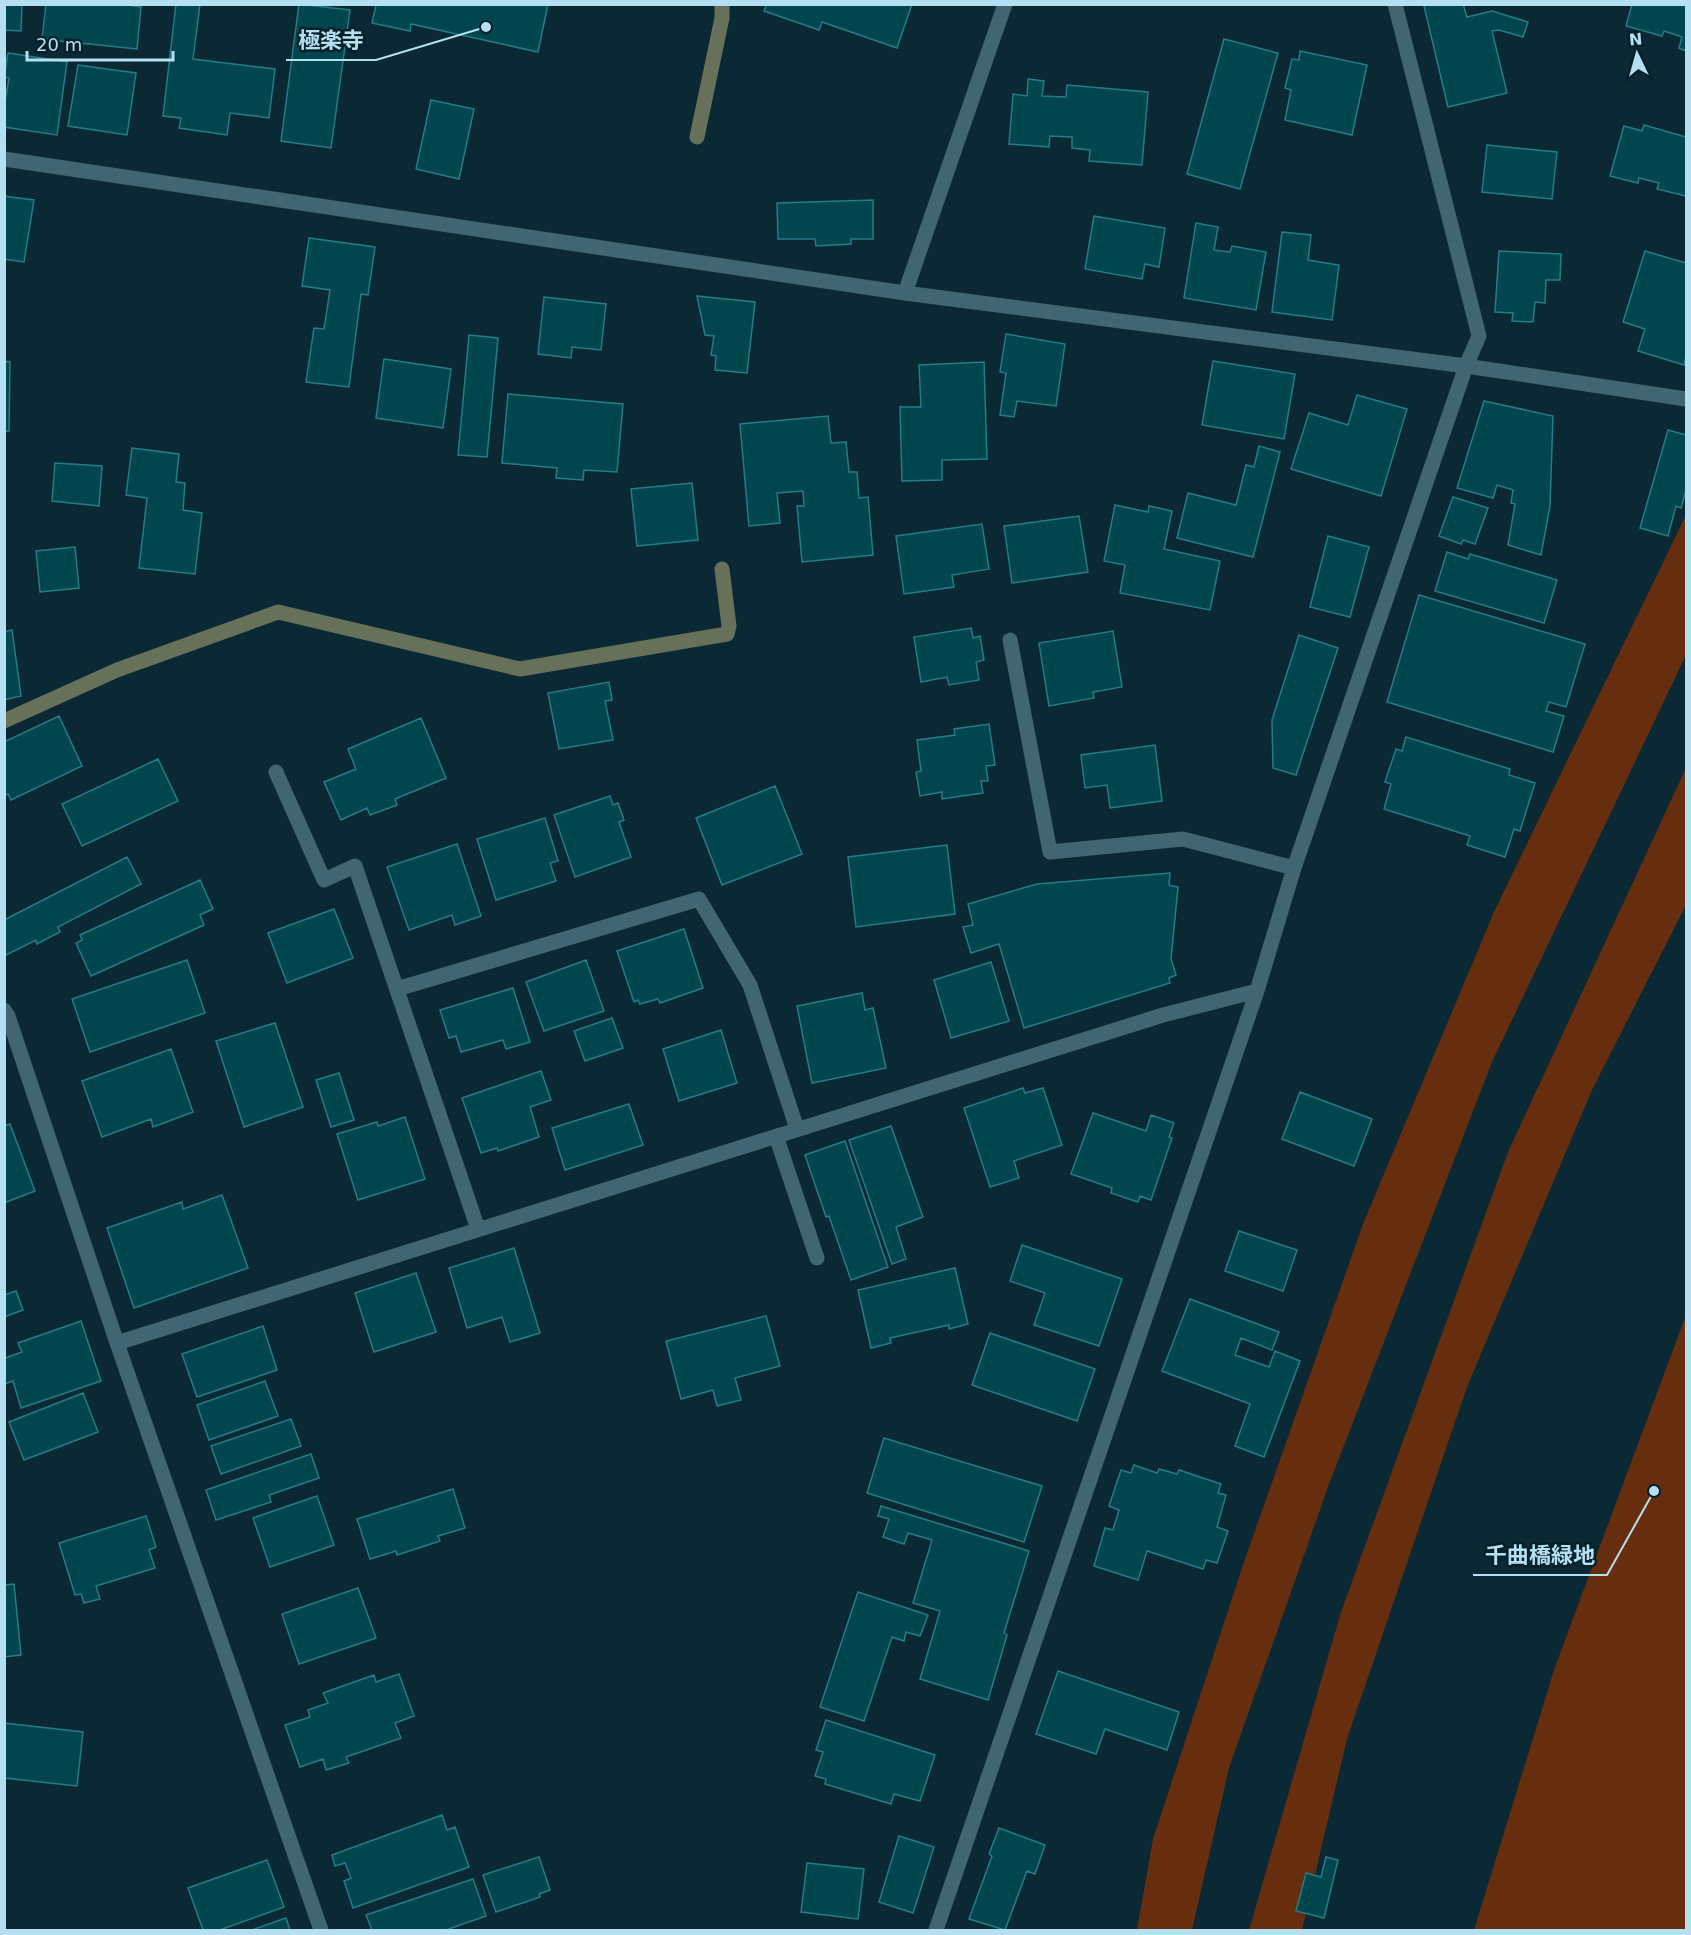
<svg xmlns="http://www.w3.org/2000/svg" width="1691" height="1935" font-family="'DejaVu Sans','Noto Sans JP',sans-serif">
  <style>
    .green { fill: #672d0f }
    .lines { fill: none; stroke-linecap: round; stroke-linejoin: round }
    .stream { stroke: #67715a; stroke-width: 15 }
    .building { fill: #00464c; stroke: #237d86; stroke-width: 1.5 }
    .street { stroke: #416572; stroke-width: 15 }
    .leader { fill: none; stroke: #b5e0f2; stroke-width: 2 }
    .callout-dot { fill: #b5e0f2; stroke: #01202a; stroke-width: 2 }
    .callout-label { font-size: 22px; text-anchor: middle; font-weight: bold; fill: #b5e0f2; stroke: #01202a; stroke-width: 5; stroke-linejoin: round; paint-order: stroke }
  </style>
  <rect width="100%" height="100%" fill="#0a2934"/>
  <path class="green" d="M 1686,515 L 1686,655 L 1492,1062 L 1328,1487 L 1229,1768 L 1192,1930 L 1137,1930 L 1153,1839 L 1244,1562 L 1363,1224 L 1494,912 Z
    M 1686,768 L 1686,905 L 1592,1090 L 1467,1387 L 1347,1739 L 1302,1930 L 1249,1930 L 1341,1612 L 1508,1152 Z
    M 1686,1315 L 1686,1930 L 1474,1930 L 1555,1667 Z"/>
  <g class="lines">
    <path class="stream" d="M 697,137 L 722,18 L 722,4
      M 4,721 L 117,670 L 278,612 L 520,669 L 727,634 L 729,626 L 722,569"/>
  </g>
  <path class="building" d="M 4,4 L 22,4 L 21,31 L 4,30 Z
    M 46,4 L 121,4 L 141,7 L 137,49 L 42,39 Z
    M 176,4 L 200,4 L 193,59 L 275,69 L 269,118 L 230,113 L 227,135 L 179,128 L 181,118 L 163,116 Z
    M 299,4 L 350,10 L 331,148 L 281,141 Z
    M 374,4 L 548,4 L 538,52 L 411,24 L 410,31 L 372,23 L 376,5 Z
    M 912,4 L 897,48 L 822,22 L 819,30 L 764,11 L 767,4 Z
    M 1429,4 L 1463,4 L 1467,17 L 1492,11 L 1528,22 L 1523,37 L 1499,30 L 1492,31 L 1507,93 L 1448,107 L 1424,6 Z
    M 1632,4 L 1686,4 L 1686,51 L 1679,48 L 1682,37 L 1664,31 L 1662,36 L 1626,26 Z
    M 1224,39 L 1278,53 L 1240,189 L 1187,174 Z
    M 1300,51 L 1367,65 L 1352,135 L 1285,120 L 1291,90 L 1285,88 L 1292,59 L 1299,60 Z
    M 8,53 L 67,62 L 57,135 L 4,127 L 4,108 L 9,78 L 4,77 Z
    M 78,65 L 136,73 L 127,135 L 68,126 Z
    M 1028,79 L 1044,81 L 1042,96 L 1066,97 L 1067,85 L 1148,92 L 1142,165 L 1089,161 L 1090,150 L 1072,148 L 1072,137 L 1050,136 L 1049,147 L 1009,144 L 1013,94 L 1027,96 Z
    M 431,100 L 474,109 L 459,179 L 416,169 Z
    M 1644,125 L 1686,137 L 1686,196 L 1657,189 L 1659,183 L 1639,178 L 1638,183 L 1610,176 L 1624,126 L 1642,131 Z
    M 1487,145 L 1557,152 L 1552,199 L 1482,192 Z
    M 4,196 L 34,200 L 24,262 L 4,259 Z
    M 873,200 L 873,239 L 851,239 L 851,244 L 816,246 L 815,239 L 778,239 L 777,203 Z
    M 1094,216 L 1165,228 L 1159,267 L 1145,264 L 1142,279 L 1085,269 Z
    M 1196,223 L 1218,227 L 1214,250 L 1230,252 L 1232,246 L 1266,252 L 1256,310 L 1184,298 Z
    M 1282,232 L 1311,235 L 1308,260 L 1339,265 L 1332,320 L 1272,312 Z
    M 309,238 L 375,247 L 368,295 L 361,294 L 349,387 L 306,382 L 314,328 L 324,329 L 330,290 L 302,286 Z
    M 1499,251 L 1561,254 L 1560,280 L 1546,280 L 1545,303 L 1535,302 L 1533,322 L 1512,321 L 1513,313 L 1495,312 Z
    M 1645,251 L 1686,263 L 1686,356 L 1684,365 L 1638,351 L 1645,329 L 1623,322 Z
    M 697,296 L 755,302 L 747,373 L 715,370 L 716,356 L 711,355 L 714,336 L 705,335 Z
    M 544,297 L 606,304 L 601,350 L 572,347 L 571,358 L 538,354 Z
    M 1006,334 L 1065,344 L 1056,406 L 1017,401 L 1014,417 L 1000,415 L 1006,373 L 1000,372 Z
    M 469,335 L 498,338 L 487,457 L 458,455 Z
    M 384,359 L 451,369 L 443,428 L 376,418 Z
    M 4,361 L 10,362 L 9,431 L 4,431 Z
    M 1213,361 L 1295,374 L 1284,439 L 1202,425 Z
    M 984,362 L 987,459 L 942,460 L 942,480 L 902,481 L 900,407 L 921,407 L 919,365 Z
    M 508,394 L 623,404 L 617,472 L 584,470 L 583,480 L 556,478 L 557,468 L 502,463 Z
    M 1357,395 L 1407,409 L 1381,496 L 1291,469 L 1309,413 L 1348,425 Z
    M 1484,401 L 1553,416 L 1550,506 L 1541,555 L 1508,545 L 1515,504 L 1511,503 L 1513,490 L 1497,485 L 1493,498 L 1457,488 Z
    M 828,416 L 831,443 L 846,442 L 849,472 L 857,472 L 859,498 L 868,497 L 873,555 L 802,562 L 797,506 L 804,506 L 803,491 L 777,493 L 780,523 L 749,526 L 740,424 Z
    M 1668,430 L 1686,435 L 1686,490 L 1681,508 L 1676,506 L 1668,536 L 1640,528 Z
    M 1259,446 L 1280,452 L 1253,557 L 1177,538 L 1188,493 L 1236,505 L 1246,465 L 1254,467 Z
    M 132,448 L 179,454 L 176,482 L 185,483 L 183,510 L 202,513 L 195,574 L 139,568 L 147,498 L 126,495 Z
    M 55,463 L 102,466 L 99,506 L 52,501 Z
    M 692,483 L 698,540 L 637,546 L 631,489 Z
    M 1453,497 L 1488,508 L 1475,544 L 1463,540 L 1461,544 L 1439,536 Z
    M 1115,505 L 1148,512 L 1149,506 L 1172,511 L 1164,549 L 1220,561 L 1210,610 L 1120,593 L 1125,565 L 1104,561 Z
    M 1079,516 L 1088,572 L 1012,583 L 1004,526 Z
    M 982,524 L 989,569 L 952,575 L 954,587 L 904,594 L 896,536 Z
    M 1328,536 L 1369,547 L 1350,617 L 1310,607 Z
    M 75,547 L 79,588 L 40,592 L 36,551 Z
    M 1447,552 L 1468,559 L 1470,554 L 1557,580 L 1544,623 L 1435,591 Z
    M 1419,595 L 1585,644 L 1566,707 L 1549,702 L 1546,711 L 1564,716 L 1553,752 L 1387,702 Z
    M 971,628 L 973,638 L 980,636 L 984,660 L 976,662 L 979,680 L 949,685 L 947,677 L 921,682 L 914,637 Z
    M 12,630 L 21,696 L 4,700 L 4,632 Z
    M 1113,631 L 1122,687 L 1093,692 L 1094,698 L 1049,706 L 1039,643 Z
    M 1299,635 L 1338,648 L 1296,775 L 1273,768 L 1272,720 Z
    M 609,682 L 612,700 L 605,701 L 613,740 L 559,749 L 548,693 Z
    M 59,716 L 82,766 L 11,800 L 8,794 L 4,796 L 4,742 Z
    M 421,718 L 446,778 L 395,799 L 397,805 L 370,815 L 367,808 L 341,820 L 324,782 L 356,769 L 348,749 Z
    M 989,724 L 995,765 L 986,766 L 988,781 L 981,781 L 983,793 L 942,799 L 942,792 L 920,796 L 916,772 L 921,771 L 917,740 L 955,735 L 954,729 Z
    M 1406,737 L 1510,769 L 1509,775 L 1535,783 L 1520,831 L 1514,829 L 1505,857 L 1467,845 L 1470,836 L 1384,809 L 1391,784 L 1385,782 L 1396,749 L 1402,751 Z
    M 1155,745 L 1162,801 L 1110,808 L 1107,785 L 1085,788 L 1081,755 Z
    M 158,759 L 178,801 L 82,846 L 62,804 Z
    M 775,786 L 802,854 L 722,885 L 696,818 Z
    M 610,796 L 613,805 L 618,803 L 624,820 L 619,822 L 631,857 L 575,877 L 554,815 Z
    M 545,818 L 558,861 L 550,863 L 556,881 L 496,900 L 477,839 Z
    M 457,844 L 481,916 L 455,925 L 452,915 L 409,930 L 387,867 Z
    M 947,845 L 955,914 L 856,927 L 848,857 Z
    M 127,857 L 141,884 L 58,927 L 60,932 L 37,944 L 36,940 L 6,955 L 4,952 L 4,920 Z
    M 1170,873 L 1169,885 L 1178,887 L 1171,959 L 1176,975 L 1169,978 L 1170,983 L 1024,1028 L 999,944 L 971,953 L 963,927 L 973,925 L 968,904 L 1037,884 Z
    M 200,880 L 213,909 L 200,915 L 204,925 L 91,976 L 76,943 L 82,940 L 80,935 Z
    M 334,909 L 353,958 L 287,983 L 268,933 Z
    M 684,929 L 703,988 L 660,1003 L 658,999 L 640,1004 L 638,1000 L 634,1002 L 617,951 Z
    M 187,960 L 205,1013 L 90,1052 L 72,999 Z
    M 586,960 L 604,1011 L 544,1031 L 526,982 Z
    M 991,962 L 1009,1021 L 951,1038 L 934,980 Z
    M 513,988 L 530,1042 L 506,1049 L 503,1040 L 461,1052 L 456,1036 L 449,1038 L 440,1010 Z
    M 862,993 L 865,1010 L 873,1008 L 886,1068 L 812,1083 L 797,1006 Z
    M 612,1018 L 623,1048 L 585,1061 L 574,1031 Z
    M 275,1023 L 303,1107 L 244,1127 L 216,1041 Z
    M 721,1030 L 737,1083 L 679,1101 L 663,1049 Z
    M 171,1049 L 193,1112 L 153,1127 L 151,1119 L 102,1137 L 82,1081 Z
    M 541,1071 L 551,1100 L 530,1107 L 539,1137 L 498,1151 L 497,1148 L 481,1153 L 462,1098 Z
    M 339,1073 L 354,1120 L 331,1127 L 316,1080 Z
    M 1023,1088 L 1025,1093 L 1043,1088 L 1062,1145 L 1014,1161 L 1019,1178 L 990,1187 L 964,1108 Z
    M 1300,1092 L 1372,1119 L 1354,1166 L 1282,1139 Z
    M 629,1104 L 643,1145 L 565,1170 L 552,1128 Z
    M 1093,1113 L 1146,1131 L 1151,1115 L 1174,1123 L 1169,1137 L 1172,1138 L 1151,1200 L 1140,1196 L 1138,1202 L 1111,1193 L 1112,1188 L 1071,1174 Z
    M 405,1117 L 425,1179 L 358,1200 L 337,1134 L 377,1122 L 378,1126 Z
    M 10,1124 L 35,1191 L 4,1203 L 4,1126 Z
    M 891,1126 L 923,1217 L 896,1227 L 906,1259 L 892,1264 L 849,1140 Z
    M 845,1141 L 888,1267 L 851,1280 L 829,1216 L 826,1217 L 805,1155 Z
    M 222,1195 L 248,1268 L 134,1308 L 107,1228 L 182,1202 L 183,1209 Z
    M 1239,1231 L 1297,1250 L 1283,1291 L 1225,1271 Z
    M 1022,1245 L 1122,1279 L 1099,1346 L 1034,1325 L 1045,1293 L 1010,1281 Z
    M 514,1248 L 540,1333 L 510,1342 L 502,1317 L 467,1328 L 449,1268 Z
    M 955,1268 L 968,1324 L 949,1329 L 949,1325 L 890,1338 L 891,1343 L 871,1348 L 858,1290 Z
    M 416,1273 L 436,1332 L 374,1352 L 355,1293 Z
    M 16,1291 L 23,1310 L 4,1317 L 4,1295 Z
    M 1190,1299 L 1279,1332 L 1272,1350 L 1241,1338 L 1235,1355 L 1269,1367 L 1275,1351 L 1300,1361 L 1264,1457 L 1235,1446 L 1250,1404 L 1162,1371 Z
    M 766,1316 L 780,1366 L 735,1378 L 741,1400 L 717,1406 L 713,1390 L 681,1399 L 666,1341 Z
    M 81,1321 L 101,1381 L 21,1408 L 13,1381 L 4,1384 L 4,1355 L 5,1358 L 22,1352 L 18,1343 Z
    M 263,1326 L 277,1370 L 197,1397 L 182,1354 Z
    M 990,1333 L 1095,1369 L 1077,1421 L 972,1385 Z
    M 265,1381 L 278,1416 L 209,1440 L 197,1405 Z
    M 83,1393 L 98,1432 L 24,1460 L 9,1422 Z
    M 291,1419 L 301,1446 L 221,1474 L 211,1446 Z
    M 884,1438 L 1042,1486 L 1024,1542 L 867,1493 Z
    M 311,1454 L 319,1478 L 269,1495 L 271,1502 L 216,1520 L 206,1490 Z
    M 1134,1465 L 1157,1473 L 1159,1469 L 1177,1474 L 1179,1470 L 1221,1484 L 1218,1493 L 1226,1495 L 1217,1527 L 1228,1531 L 1217,1563 L 1206,1560 L 1203,1569 L 1147,1551 L 1138,1580 L 1094,1566 L 1105,1528 L 1113,1530 L 1119,1510 L 1109,1506 L 1121,1470 L 1131,1473 Z
    M 453,1489 L 465,1528 L 438,1536 L 440,1541 L 397,1555 L 396,1551 L 370,1559 L 357,1519 Z
    M 317,1496 L 334,1545 L 270,1567 L 253,1518 Z
    M 881,1506 L 1029,1551 L 1004,1633 L 1007,1635 L 988,1700 L 920,1679 L 940,1611 L 913,1603 L 932,1540 L 908,1533 L 904,1544 L 883,1537 L 889,1519 L 878,1516 Z
    M 146,1516 L 156,1547 L 149,1550 L 155,1568 L 96,1586 L 100,1599 L 84,1603 L 81,1594 L 75,1595 L 59,1543 Z
    M 14,1584 L 21,1655 L 4,1657 L 4,1585 Z
    M 358,1588 L 376,1638 L 299,1664 L 282,1614 Z
    M 858,1592 L 928,1615 L 920,1636 L 906,1632 L 904,1641 L 892,1637 L 864,1721 L 820,1707 Z
    M 1058,1671 L 1179,1712 L 1167,1750 L 1105,1729 L 1096,1754 L 1036,1734 Z
    M 399,1674 L 414,1716 L 395,1723 L 401,1738 L 346,1757 L 349,1763 L 326,1770 L 323,1759 L 300,1767 L 285,1725 L 310,1717 L 308,1710 L 328,1703 L 323,1693 L 374,1675 L 376,1682 Z
    M 826,1720 L 935,1755 L 920,1801 L 894,1794 L 891,1804 L 825,1784 L 826,1779 L 815,1776 L 823,1752 L 816,1750 Z
    M 4,1723 L 83,1732 L 77,1786 L 4,1778 Z
    M 442,1815 L 447,1830 L 455,1827 L 469,1867 L 353,1908 L 344,1881 L 351,1878 L 345,1863 L 335,1866 L 332,1855 Z
    M 999,1828 L 1045,1845 L 1035,1874 L 1027,1871 L 1005,1930 L 969,1919 L 992,1856 L 989,1854 Z
    M 899,1836 L 934,1847 L 913,1913 L 879,1902 Z
    M 539,1857 L 550,1890 L 539,1894 L 540,1897 L 496,1912 L 483,1875 Z
    M 1326,1857 L 1338,1860 L 1324,1918 L 1296,1911 L 1306,1873 L 1321,1877 Z
    M 267,1860 L 284,1907 L 220,1930 L 203,1930 L 188,1888 Z
    M 807,1863 L 864,1869 L 858,1919 L 801,1912 Z
    M 473,1879 L 486,1916 L 446,1930 L 372,1930 L 366,1915 Z
    M 286,1918 L 290,1930 L 252,1930 Z"/>
  <g class="lines">
    <path class="street" d="M 4,159 L 905,293 L 1466,366 L 1686,399
      M 905,293 L 1005,4
      M 1010,640 L 1050,852 L 1183,839 L 1294,868
      M 276,772 L 324,880 L 355,866 L 478,1229
      M 397,989 L 699,899 L 750,985 L 797,1129
      M 4,1010 L 8,1016 L 117,1343 L 321,1930
      M 776,1136 L 817,1258
      M 117,1343 L 1163,1015 L 1257,991
      M 936,1930 L 1257,991 L 1294,868 L 1466,366 L 1479,336 L 1395,4"/>
  </g>
  <path class="leader" d="M486 27L376 60H286M1654 1491L1607 1575H1473"/>
  <g class="callout-dot">
    <circle cx="486" cy="27" r="6"/>
    <circle cx="1654" cy="1491" r="6"/>
  </g>
  <g class="callout-label">
    <text x="331" y="48">極楽寺</text>
    <text x="1540" y="1563">千曲橋緑地</text>
  </g>
  <rect width="1691" height="1935" fill="none" stroke="#b5e0f2" stroke-width="12"/>
  <g transform="translate(1637 54) rotate(355)" stroke="#01202a" stroke-width="4.5" paint-order="stroke">
  <path d="M0-4.5L10 22L0 15L-10 22Z" fill="#b5e0f2"/>
  <text y="-9" font-size="16" font-weight="bold" text-anchor="middle" fill="#b5e0f2">N</text>
  </g>
  <path d="M27 51v9h146v-9" fill="none" stroke="#b5e0f2" stroke-width="3"/>
  <text x="36" y="51" font-size="18" fill="#b5e0f2" stroke="#01202a" stroke-width="4.5" paint-order="stroke">20 m</text>
</svg>
